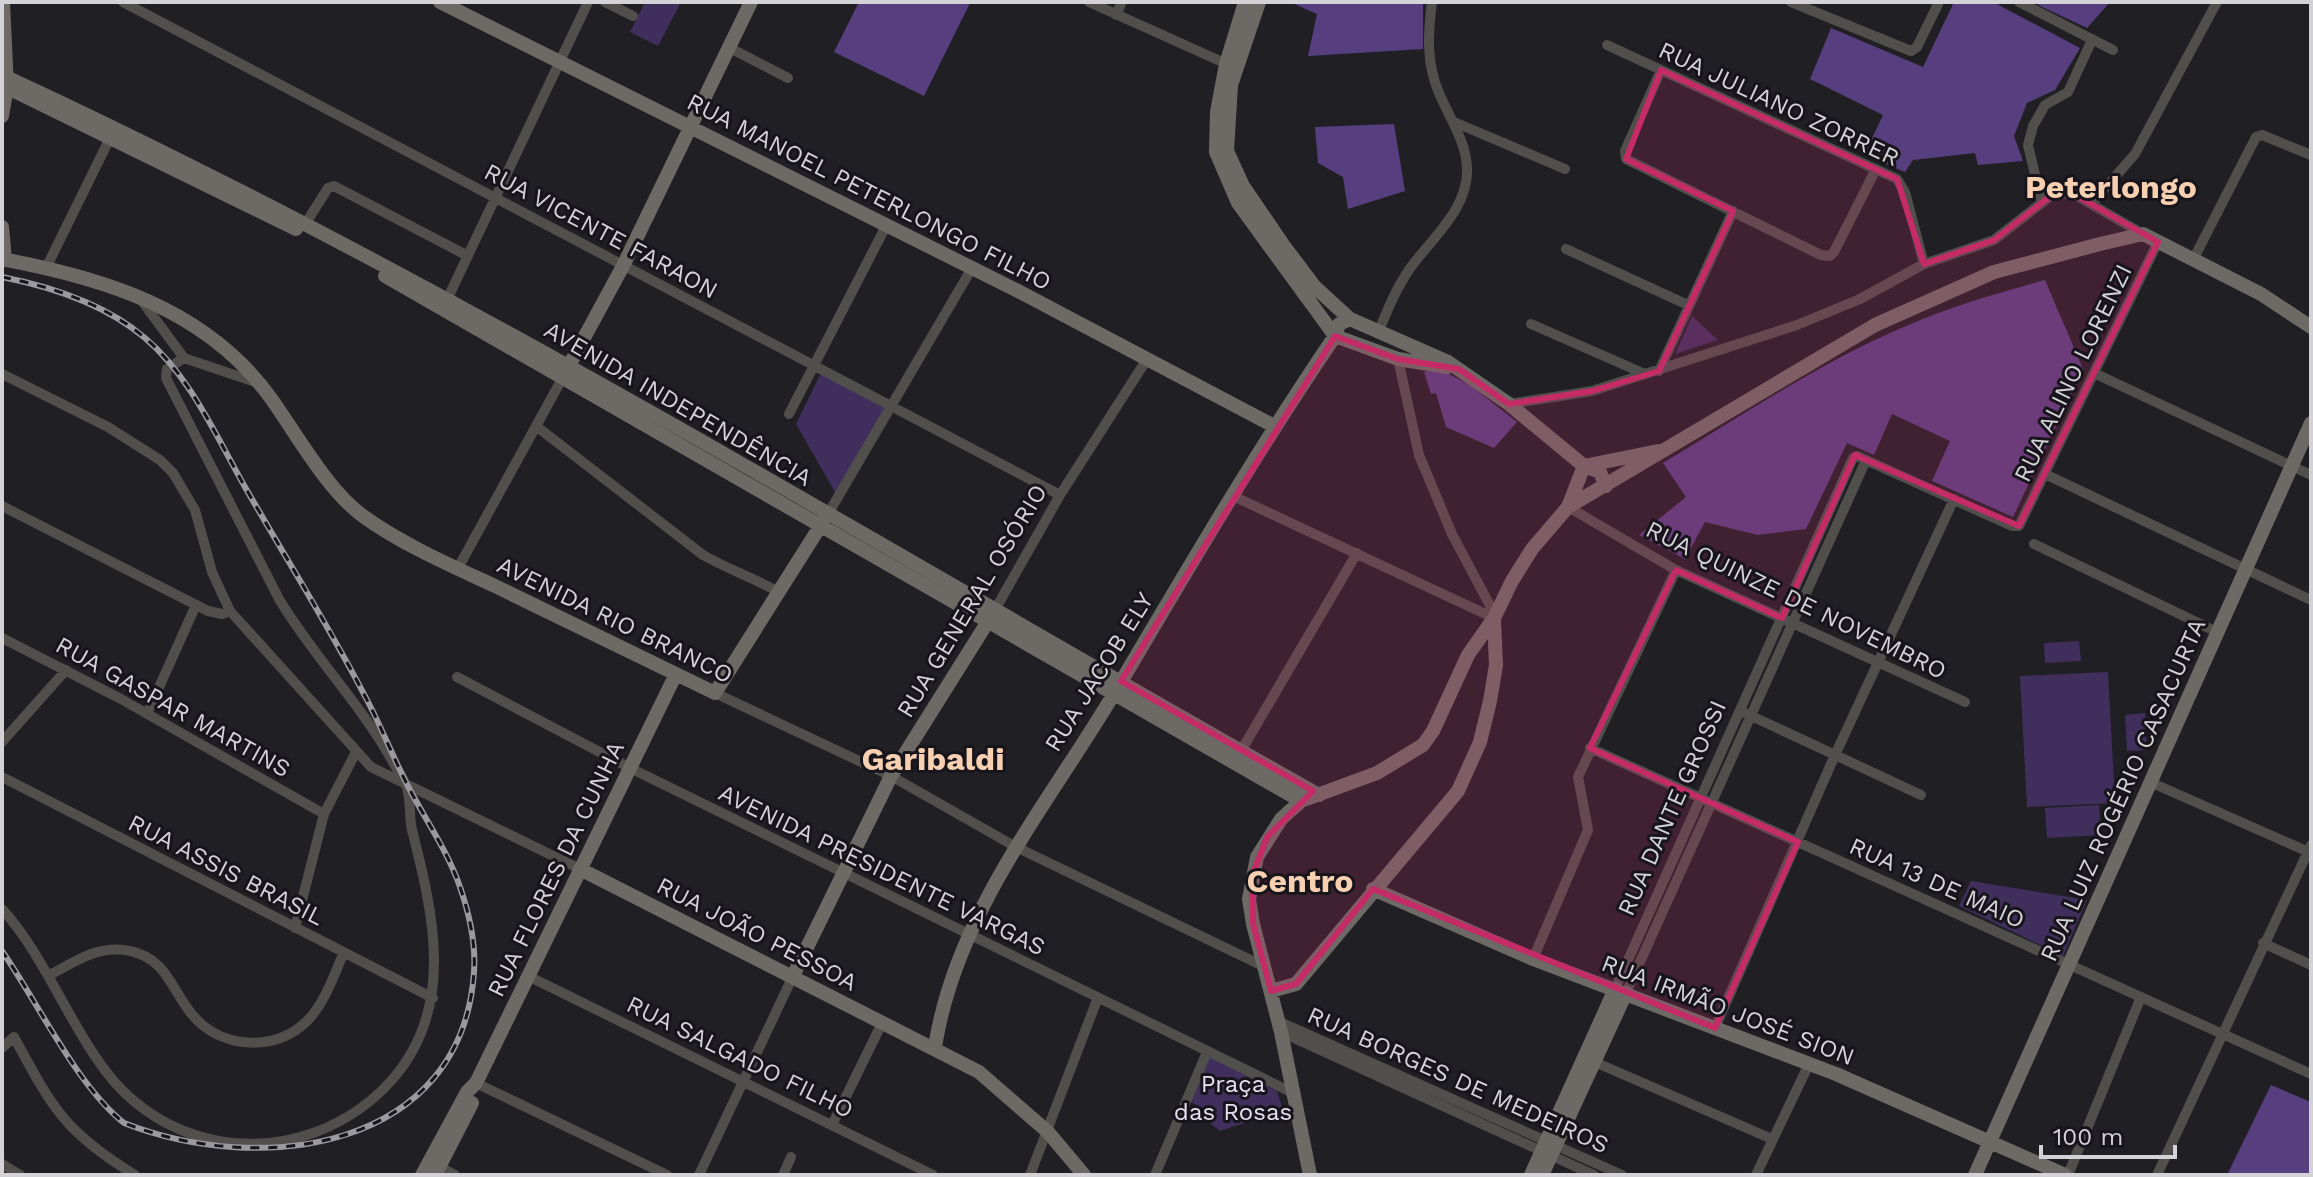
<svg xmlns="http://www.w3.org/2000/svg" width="2313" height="1177" font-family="'Work Sans',sans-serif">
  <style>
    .green { fill: #402f5d }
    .forest { fill: #573f7f }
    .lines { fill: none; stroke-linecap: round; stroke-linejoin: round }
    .street { stroke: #514f4c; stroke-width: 10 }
    .secondary { stroke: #6d6965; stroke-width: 14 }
    .rail-casing { stroke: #9a999e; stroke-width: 6 }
    .rail { stroke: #17151b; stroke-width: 3; stroke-dasharray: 9; stroke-linecap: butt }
    .marked { fill: #c42b67; fill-opacity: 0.2; stroke: #c42b67; stroke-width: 6; stroke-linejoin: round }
    .labels { text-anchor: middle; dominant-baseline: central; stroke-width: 6; stroke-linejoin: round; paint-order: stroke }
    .street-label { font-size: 24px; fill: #d3d2d6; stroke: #17151b }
    .park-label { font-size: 24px; fill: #e5dff2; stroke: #17151b }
    .district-label { font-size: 32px; font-weight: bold; fill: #f7d0b2; stroke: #17151b }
  </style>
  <rect width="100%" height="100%" fill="#201f24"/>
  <path class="green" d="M 645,2 L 681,2 L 658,46 L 630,32 Z
    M 1692,316 L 1718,340 L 1675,354 Z
    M 821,373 L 887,407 L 836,494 L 796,424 Z
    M 2079,641 L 2081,661 L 2045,663 L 2044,643 Z
    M 2108,672 L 2115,803 L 2027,807 L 2020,676 Z
    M 2145,713 L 2147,750 L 2127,751 L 2125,715 Z
    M 2099,805 L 2101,835 L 2047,838 L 2045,808 Z
    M 1971,881 L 2087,900 L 2063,956 L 1959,906 Z
    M 1210,1057 L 1277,1091 L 1283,1110 L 1220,1131 L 1207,1121 L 1209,1112 L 1191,1102 Z"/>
  <path class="forest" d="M 859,2 L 970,3 L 924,96 L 834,52 Z
    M 1290,2 L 1423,2 L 1423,49 L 1308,56 L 1317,14 Z
    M 1954,2 L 1993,2 L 2080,48 L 2055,90 L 2027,103 L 2014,136 L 2023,161 L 1978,165 L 1975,153 L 1913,160 L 1905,172 L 1864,155 L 1883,115 L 1810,79 L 1831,28 L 1923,67 Z
    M 2040,2 L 2110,2 L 2087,28 L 2038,5 Z
    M 1394,124 L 1405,191 L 1348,209 L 1343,177 L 1318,163 L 1315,127 Z
    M 2045,280 L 2083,369 L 2013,517 L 1932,481 L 1950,441 L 1892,414 L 1874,455 L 1847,443 L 1806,529 L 1758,535 L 1705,522 L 1685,559 L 1639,535 L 1686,497 L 1663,463 C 1740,417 1816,365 1899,329 C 1946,308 1995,294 2045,280 Z
    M 1437,368 L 1470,385 L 1517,422 L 1494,448 L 1446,427 L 1436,393 L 1431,394 L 1424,372 Z
    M 2271,1085 L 2311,1102 L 2311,1175 L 2227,1175 Z"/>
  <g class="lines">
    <path class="street" d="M 123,2 L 1060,495
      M 605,2 L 633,16
      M 1089,2 L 1229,65
      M 1791,2 L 1911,51 L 1917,47 L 1939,2
      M 2019,2 L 2113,50
      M 1116,15 L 1122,2
      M 1607,45 L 1897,179 L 1905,192 L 1924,264
      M 728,47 L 788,78
      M 1661,70 L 1625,151 L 1626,159 L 1821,255 L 1830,256 L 1834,252 L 1876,169
      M 1454,122 L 1565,169
      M 2041,200 L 2028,145 L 2033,126 L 2045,105 L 2068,92 L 2092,40
      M 2092,203 L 2135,154 L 2217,2
      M 306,223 L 328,188 L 334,186 L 468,256
      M 1566,249 L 1688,305
      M 2193,260 L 2256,137 L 2262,135 L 2311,155
      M 46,268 L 110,138
      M 445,304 L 588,2
      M 1531,324 L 1645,374
      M 1378,333 C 1387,311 1396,288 1411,267 C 1432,238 1469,208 1467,168 C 1466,141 1449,117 1439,93 C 1426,63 1428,33 1432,2
      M 184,358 L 258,383
      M 1398,359 L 1419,455 L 1452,534 L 1495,615
      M 1659,371 L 1733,211
      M 2094,373 L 2311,475
      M 2,374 L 108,427 L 160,460 L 173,473 L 195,510 L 212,572 L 230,611 L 371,767 L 580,869
      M 1509,404 L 1592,391 L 1797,325 L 1860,299 L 1924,264 L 1994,240 L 2053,194 L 2072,193 L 2143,234
      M 789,414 L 886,226
      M 536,426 L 703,555 C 728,569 753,578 779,592
      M 2047,475 L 2311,600
      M 1233,496 L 1494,618
      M 2,506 L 208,611 L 222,614 L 230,611
      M 1568,507 L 1676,570 L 1965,702
      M 828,514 L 972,268
      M 2034,544 L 2217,632
      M 458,568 L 563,377
      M 996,608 L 1060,495 L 1147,359
      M 2,638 L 121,699 L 324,814
      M 457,677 L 630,768 L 1291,1092
      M 715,693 L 891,776 L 1016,847 L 1263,966
      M 1745,713 L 1921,795
      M 147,714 L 196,605
      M 2,742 L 66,670
      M 1590,748 L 2311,1074
      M 1241,751 L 1357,553
      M 2,777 L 433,998
      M 2150,782 L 2311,853
      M 2,909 C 52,963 81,1059 135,1102 C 186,1144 254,1155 316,1132 C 345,1121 370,1104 390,1082 C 456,1010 434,916 412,830 C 409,817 411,802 407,788 C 405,780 397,770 393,762 C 361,704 313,656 279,599 L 166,378 L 167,369 L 184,358 L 139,297
      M 295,928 L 324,814 L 356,752
      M 2263,943 L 2311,965
      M 1533,959 L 1588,830 L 1578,777 L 1676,570
      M 50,975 C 75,961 100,944 130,951 C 169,959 172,994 196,1019 C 225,1049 275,1051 306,1022 C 324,1005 334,975 344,952
      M 528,976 L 933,1175
      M 1615,989 L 1853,458 L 1857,456 L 2012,526 L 2019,526 L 2158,242
      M 1626,993 L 1866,460
      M 1278,1021 L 1622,1175
      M 1715,1028 L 1835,755 L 1954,499
      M 1281,1032 L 1594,1175
      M 2,1048 L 14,1037 C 52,1107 64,1132 135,1175
      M 1590,1060 L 1772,1139
      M 476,1083 L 667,1175
      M 833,1123 L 883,1021
      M 2,1164 L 20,1175
      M 436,1165 L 455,1175
      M 699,1175 L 793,976
      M 783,1175 L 791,1157
      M 1030,1175 L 1097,1000
      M 1155,1175 L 1207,1052
      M 1756,1175 L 1809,1064
      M 2068,1175 L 2141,997
      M 2157,1175 L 2311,845"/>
    <path class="secondary" d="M 440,2 L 1018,291 L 1274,426
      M 1245,2 L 1226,64 L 1217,112 L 1216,152 L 1238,203 L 1335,336 L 1398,359 L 1447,367
      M 1259,2 L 1231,85 L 1227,151 L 1243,186 L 1284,246 L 1315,287 L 1350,319 L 1448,362 L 1509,404 L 1584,466 L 1600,472 L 1606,486
      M 2,75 C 457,285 883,550 1319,795
      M 6,87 L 296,229
      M 2,116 L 7,87 L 3,2
      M 2,227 L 5,260
      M 2,259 C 104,278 206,309 270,397 C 296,433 327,490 363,516 C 403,545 452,566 497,587 C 570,623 643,658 715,693 L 826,517
      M 385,276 L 1301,801
      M 565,373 L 623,266 L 751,2
      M 1584,466 L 1658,451
      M 1568,507 L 1584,466
      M 580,869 L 979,1072 L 1048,1132 L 1084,1175
      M 1373,889 L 1533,959 L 1836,1074 L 2065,1175
      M 793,976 L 891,776 L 992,615
      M 1271,991 L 1296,984 L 1458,791 L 1480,742 L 1490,701 L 1496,665 L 1494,619
      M 935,1047 C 956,913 1047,806 1115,692 C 1186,572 1256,452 1335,336 L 1339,324 L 1350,319
      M 422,1175 L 467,1092 L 476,1083 L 676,674
      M 435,1175 L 472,1103
      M 1310,1175 L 1281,1032 L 1253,924 L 1249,899 L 1257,857 L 1281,819 L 1301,801 L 1377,773 L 1423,745 L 1433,731 L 1468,655 L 1494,618 L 1512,581 L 1532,549 L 1568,507 L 1875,325 L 1994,272 L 2100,244 L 2143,234 L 2261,294 L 2311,327
      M 1531,1175 L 1615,989
      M 1542,1175 L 1626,993
      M 1975,1175 L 2311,423"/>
    <defs>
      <path id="rail" d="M 2,277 C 53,287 105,304 145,338 C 190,376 216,436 245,487 C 285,557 329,626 366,698 C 382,728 394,760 410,790 C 427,822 448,852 460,887 C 469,913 476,944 474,972 C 462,1150 262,1177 124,1123 C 77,1086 37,1001 2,951"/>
    </defs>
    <use href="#rail" class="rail-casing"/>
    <use href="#rail" class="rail"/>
  </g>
  <path class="marked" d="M 1661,70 L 1897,179 L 1924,264 L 1994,240 L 2053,194 L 2072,193 L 2158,242 L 2019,526 L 1855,455 L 1782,618 L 1676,570 L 1590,748 L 1798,842 L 1715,1028 L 1373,889 L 1296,984 L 1271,991 L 1253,924 L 1252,876 L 1267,837 L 1313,791 L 1121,681 L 1335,336 L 1398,359 L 1459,369 L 1509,404 L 1592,391 L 1659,371 L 1733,211 L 1626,159 Z"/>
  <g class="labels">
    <g class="street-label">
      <text transform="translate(1779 104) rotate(25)">RUA JULIANO ZORRER</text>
      <text transform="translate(869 192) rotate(27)">RUA MANOEL PETERLONGO FILHO</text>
      <text transform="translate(601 231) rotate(28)">RUA VICENTE FARAON</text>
      <text transform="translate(2073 373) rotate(-64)">RUA ALINO LORENZI</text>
      <text transform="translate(678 404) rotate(30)">AVENIDA INDEPENDÊNCIA</text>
      <text transform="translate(1796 600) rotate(26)">RUA QUINZE DE NOVEMBRO</text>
      <text transform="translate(972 601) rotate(-59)">RUA GENERAL OSÓRIO</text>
      <text transform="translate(615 620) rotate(26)">AVENIDA RIO BRANCO</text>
      <text transform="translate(1099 672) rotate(-58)">RUA JACOB ELY</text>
      <text transform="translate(173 707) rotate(29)">RUA GASPAR MARTINS</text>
      <text transform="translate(2123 790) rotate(-66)">RUA LUIZ ROGÉRIO CASACURTA</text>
      <text transform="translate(1672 808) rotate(-66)">RUA DANTE GROSSI</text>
      <text transform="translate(556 869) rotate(-64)">RUA FLORES DA CUNHA</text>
      <text transform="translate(226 870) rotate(27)">RUA ASSIS BRASIL</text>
      <text transform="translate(882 870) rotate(26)">AVENIDA PRESIDENTE VARGAS</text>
      <text transform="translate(1937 883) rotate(24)">RUA 13 DE MAIO</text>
      <text transform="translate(757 934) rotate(27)">RUA JOÃO PESSOA</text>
      <text transform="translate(1728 1010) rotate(21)">RUA IRMÃO JOSÉ SION</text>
      <text transform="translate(740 1057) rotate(26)">RUA SALGADO FILHO</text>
      <text transform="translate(1458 1080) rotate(24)">RUA BORGES DE MEDEIROS</text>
    </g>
    <g class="park-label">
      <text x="1233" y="1084">Praça<tspan x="1233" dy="28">das Rosas</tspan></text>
    </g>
    <g class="district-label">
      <text x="2111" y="187">Peterlongo</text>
      <text x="933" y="759">Garibaldi</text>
      <text x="1300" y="881">Centro</text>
    </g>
  </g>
  <rect width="2313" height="1177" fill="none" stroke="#d3d2d6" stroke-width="8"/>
  <path d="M2041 1145v12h134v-12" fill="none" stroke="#d3d2d6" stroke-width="4"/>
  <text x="2053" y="1145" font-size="24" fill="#d3d2d6" stroke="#17151b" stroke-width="6" paint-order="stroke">100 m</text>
</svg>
